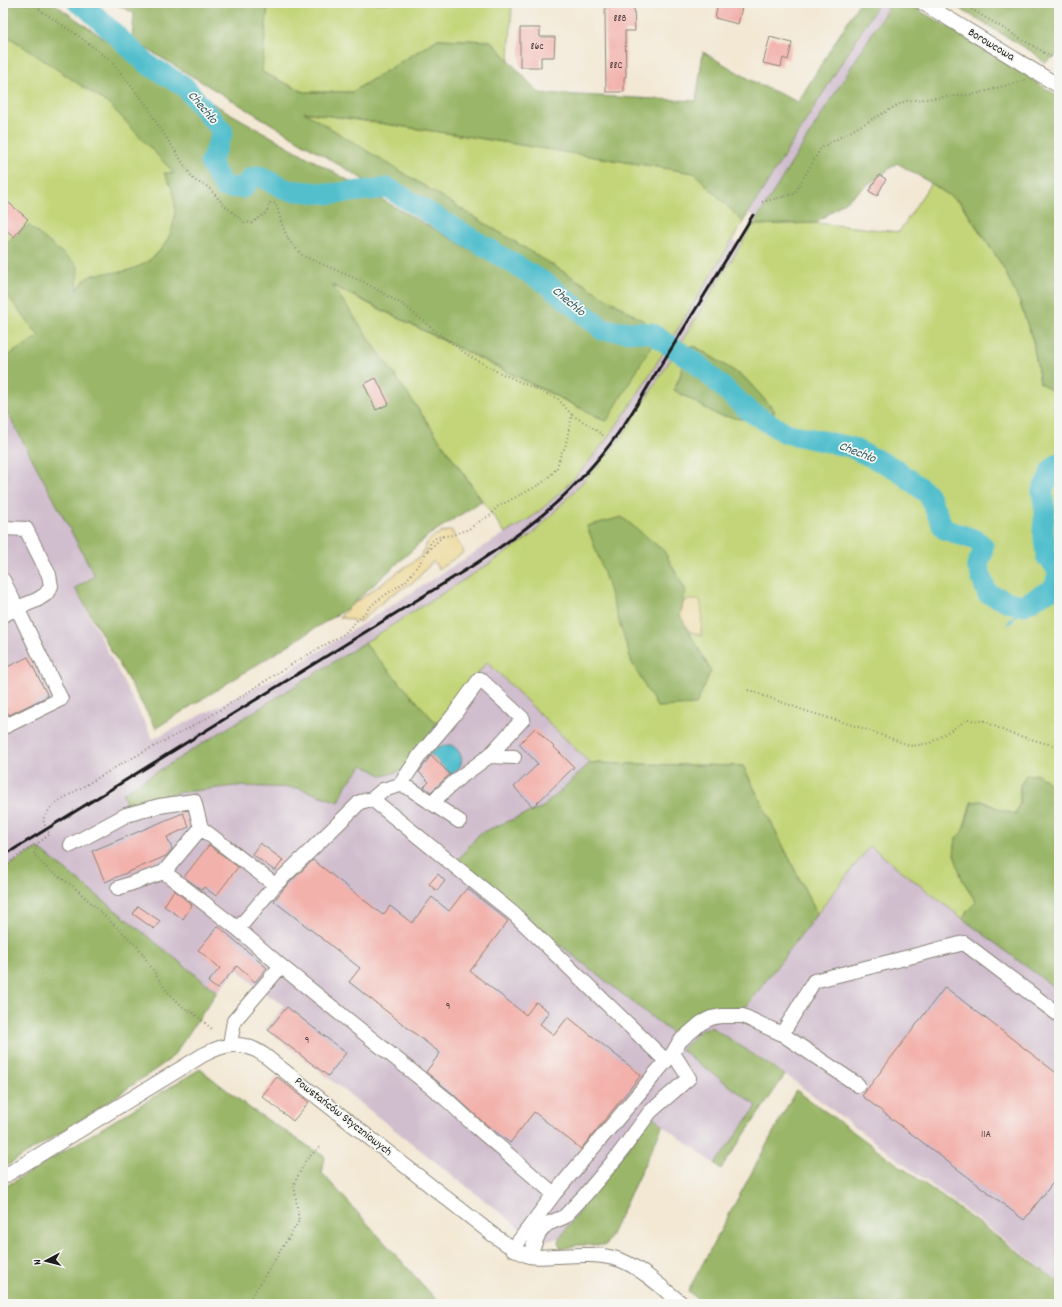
<svg xmlns="http://www.w3.org/2000/svg" width="1062" height="1307" font-family="Dekko,sans-serif">
  <style>
    .industrial { fill: #d0bdcd }
    .green { fill: #c3d578; stroke: #70784a }
    .forest { fill: #9ab668; stroke: #5b6942 }
    .sand { fill: #eeda9e; stroke: #857b5d }
    .water { fill: #53bfcd; stroke: #386e74 }
    .lines { fill: none; stroke-linecap: round; stroke-linejoin: round }
    .stream { stroke: #53bfcd; stroke-width: 3.5 }
    .river { stroke: #53bfcd; stroke-width: 21 }
    .building { fill: #f3b1ab }
    .minor-casing { stroke: #888278; stroke-width: 16 }
    .path { stroke: #888278; stroke-width: 2; stroke-dasharray: 1 3; stroke-linecap: butt }
    .minor { stroke: #fff; stroke-width: 14 }
    .rail { stroke: #1c1c1c; stroke-width: 3 }
    .labels { text-anchor: middle; dominant-baseline: central; stroke-width: 3.5; stroke-linejoin: round; paint-order: stroke }
    .number-label { font-size: 10px; fill: #524140 }
    .street-label { font-size: 12px; fill: #1c1c1c; stroke: #f6f6f2 }
    .water-label { font-size: 13px; font-style: italic; fill: #325d63; stroke: #f6f6f2 }
  </style>
  <rect width="100%" height="100%" fill="#f6f6f2"/>
  <filter id="ink" filterUnits="userSpaceOnUse"><feTurbulence type="fractalNoise" baseFrequency=".025" numOctaves="2"/><feDisplacementMap in="SourceGraphic" scale="8" xChannelSelector="R" yChannelSelector="G"/><feConvolveMatrix kernelMatrix="1 2 1 2 8 2 1 2 1" color-interpolation-filters="sRGB"/></filter>
  <filter id="wash" filterUnits="userSpaceOnUse"><feTurbulence type="fractalNoise" baseFrequency=".012" numOctaves="4" result="noise"/><feDisplacementMap in="SourceGraphic" scale="16" xChannelSelector="R" yChannelSelector="G"/><feGaussianBlur stdDeviation="0.9" result="paint"/><feColorMatrix in="noise" values="0 0 0 0 0 0 0 0 0 0 0 0 0 0 0 0 0 1.4 0 .05"/><feComposite in="paint" operator="in"/></filter>
  <g filter="url(#wash)">
    <rect width="100%" height="100%" fill="#f3e8d4"/>
    <path class="industrial" d="M 879,3 L 891,3 L 757,218 L 749,213 Z
      M 732,240 L 741,245 L 680,344 L 672,339 Z
      M 665,349 L 674,354 L 623,435 L 600,464 L 532,535 L 489,564 L 364,643 L 123,793 L 126,806 L 176,793 L 235,786 L 298,788 L 339,801 L 346,785 L 363,765 L 383,776 L 403,770 L 437,724 L 487,662 L 590,763 L 543,807 L 480,833 L 676,1036 L 694,1020 L 703,1013 L 713,1009 L 729,1007 L 745,1008 L 870,846 L 1059,991 L 1059,1281 L 782,1072 L 711,1027 L 682,1050 L 757,1106 L 715,1164 L 652,1117 L 559,1238 L 544,1240 L 544,1234 L 530,1236 L 266,1029 L 285,1006 L 260,990 L 237,969 L 217,992 L 38,848 L 3,869 L 3,413 L 6,412 L 95,576 L 75,588 L 153,739 L 285,673 L 532,516 L 575,477 L 601,446 L 616,427 Z"/>
    <path class="green" d="M 268,3 L 512,3 L 509,60 L 491,41 L 438,39 L 352,92 L 304,92 L 261,72 Z
      M 3,21 L 72,40 L 200,206 L 194,238 L 3,359 Z
      M 303,112 L 453,134 L 694,173 L 743,222 C 719,262 694,303 669,343 C 631,406 592,470 533,516 C 525,522 514,528 505,533 L 331,285 L 606,421 L 659,331 Z
      M 931,183 L 961,204 L 1002,265 L 1020,303 L 1033,341 L 1040,383 L 1051,390 L 1059,391 L 1059,783 L 1020,785 L 1020,802 L 1016,814 L 1001,810 L 982,801 L 971,802 L 963,831 L 968,890 L 977,902 L 967,911 L 963,919 L 870,846 L 817,914 L 743,766 L 590,763 L 487,662 L 437,724 L 364,643 L 489,564 L 532,535 L 600,464 L 623,435 L 674,354 C 689,367 679,375 674,390 L 718,415 L 758,422 L 775,412 L 745,378 L 696,347 L 687,346 L 680,344 L 753,225 L 816,223 L 899,232 Z"/>
    <path class="forest" d="M 3,3 L 53,3 L 129,56 L 628,339 L 132,40 L 134,13 L 113,3 L 268,3 L 262,72 L 304,92 L 352,92 L 438,39 L 491,41 L 539,93 L 696,101 L 703,52 L 756,83 L 798,102 L 859,3 L 879,3 L 743,222 L 694,173 L 453,134 L 304,112 L 660,331 L 607,421 L 332,285 L 482,501 L 429,535 L 349,607 L 156,728 L 75,588 L 95,576 L 7,412 L 3,413 L 3,359 L 39,336 L 3,290 L 3,237 L 8,241 L 28,225 L 78,266 L 77,290 C 80,286 83,281 87,278 C 96,271 118,274 129,270 C 163,260 181,227 173,193 C 172,186 167,180 164,173 L 174,173 L 110,105 L 3,33 Z
      M 891,3 L 906,3 L 978,44 L 1059,97 L 1059,391 L 1051,390 L 1040,383 L 1033,341 L 1020,303 L 1002,265 L 962,204 L 931,183 L 897,163 L 816,223 L 753,225 Z
      M 950,3 L 1059,3 L 1059,54 L 1044,63 L 1034,53 Z
      M 680,344 L 687,346 L 696,347 L 745,378 L 775,411 L 758,422 L 718,415 L 674,390 C 680,376 688,366 674,354 Z
      M 622,517 L 664,551 L 686,591 L 680,615 L 711,671 L 696,705 L 657,707 L 632,663 L 603,570 L 587,526 Z
      M 364,643 L 437,724 L 403,770 L 383,776 L 363,765 L 346,785 L 339,802 L 298,788 L 235,786 L 176,793 L 126,806 L 123,793 Z
      M 590,763 L 743,766 L 817,914 L 745,1008 C 709,1006 701,1013 676,1036 L 455,863 L 480,833 L 543,807 Z
      M 1038,774 L 1050,784 L 1059,783 L 1059,991 L 963,919 L 967,911 L 976,902 L 962,879 L 954,854 L 956,838 L 963,831 L 972,802 L 982,801 L 1001,810 L 1015,814 L 1020,802 L 1020,785 L 1026,775 Z
      M 38,848 L 217,992 L 176,1052 L 169,1060 L 89,1115 L 3,1168 L 3,869 Z
      M 711,1027 L 785,1075 L 721,1169 L 715,1164 L 757,1106 L 681,1050 L 701,1030 Z
      M 200,1069 L 251,1109 L 325,1157 L 322,1173 L 440,1304 L 3,1303 L 3,1188 Z
      M 796,1090 L 1059,1282 L 1059,1304 L 704,1304 L 688,1291 Z
      M 652,1116 L 663,1125 L 606,1245 L 578,1245 L 560,1249 L 559,1238 Z"/>
    <path class="sand" d="M 451,530 L 464,552 L 439,569 L 433,561 L 415,581 L 391,595 L 359,622 L 340,617 L 349,607 L 421,556 C 428,538 432,535 451,530 Z
      M 689,600 L 700,600 L 702,612 L 701,636 L 688,630 L 680,615 L 684,601 Z"/>
    <path class="water" d="M 451,745 C 465,753 465,767 451,775 L 430,754 C 436,747 441,745 451,745 Z"/>
    <g class="lines">
      <path class="stream" d="M 594,333 L 599,326
        M 1009,623 L 1024,605"/>
      <path class="river" d="M 78,3 L 86,7 L 147,64 L 184,86 L 223,132 L 210,163 L 224,187 L 243,188 L 251,178 L 259,176 L 287,190 L 331,194 L 388,188 L 547,284 L 599,326 L 602,330 L 651,333 L 695,362 L 749,411 L 785,433 L 850,447 L 896,469 L 928,494 L 944,529 L 976,540 L 983,546 L 982,555 L 977,565 L 987,593 L 1011,603 L 1024,605 L 1054,588 L 1059,570
        M 1059,463 L 1051,470 L 1049,477 L 1042,491 L 1045,511 L 1043,530 L 1046,556 L 1059,570"/>
    </g>
    <g id="blocks">
      <path class="building" d="M 718,3 L 743,3 L 738,24 L 715,18 Z
        M 634,6 L 635,31 L 625,31 L 626,77 L 624,77 L 624,92 L 606,92 L 605,7 Z
        M 520,28 L 540,28 L 540,37 L 555,37 L 554,57 L 541,57 L 541,67 L 520,67 Z
        M 770,37 L 792,43 L 788,60 L 783,58 L 781,67 L 763,63 Z
        M 879,175 L 886,179 L 877,196 L 869,191 Z
        M 3,198 L 28,219 L 14,237 L 3,227 Z
        M 376,378 L 389,404 L 376,410 L 364,384 Z
        M 28,657 L 48,696 L 9,715 L 3,704 L 3,669 Z
        M 535,728 L 574,767 L 533,807 L 514,787 L 538,764 L 519,744 Z
        M 431,755 L 450,774 L 431,792 L 424,787 L 429,782 L 419,772 Z
        M 183,813 L 189,827 L 167,837 L 172,849 L 166,856 L 105,882 L 92,851 Z
        M 260,843 L 283,860 L 275,871 L 252,854 Z
        M 209,845 L 238,867 L 216,896 L 204,887 L 202,890 L 184,877 Z
        M 313,860 L 383,915 L 390,906 L 412,923 L 432,897 L 449,911 L 467,888 L 508,921 L 470,971 L 526,1015 L 536,1002 L 549,1012 L 540,1024 L 554,1035 L 568,1017 L 641,1075 L 581,1149 L 534,1112 L 510,1143 L 483,1122 L 452,1093 L 426,1072 L 440,1053 L 349,982 L 360,968 L 274,901 L 285,887 Z
        M 438,874 L 445,881 L 437,891 L 429,884 Z
        M 174,890 L 192,905 L 183,919 L 164,906 Z
        M 138,906 L 160,921 L 154,929 L 133,914 Z
        M 218,926 L 267,968 L 255,982 L 237,966 L 217,989 L 208,982 L 220,968 L 198,950 Z
        M 945,987 L 1059,1075 L 1059,1175 L 1024,1220 L 862,1096 Z
        M 287,1007 L 346,1053 L 328,1076 L 268,1030 Z
        M 277,1077 L 309,1102 L 293,1121 L 262,1096 Z"/>
    </g>
  </g>
  <g filter="url(#ink)">
    <use href="#blocks" fill-opacity="0" stroke="#888278" stroke-width="1"/>
    <g class="lines">
      <defs>
        <path id="minor" d="M 923,3 L 1059,86
          M 3,528 L 26,529 L 49,575 L 51,586 L 46,594 L 37,600 L 17,608 L 61,699 L 6,726 L 3,720
          M 3,580 L 17,608 L 3,615
          M 400,785 L 420,755 L 453,716 L 480,679 L 523,719 L 489,756
          M 372,799 L 514,914 L 666,1061 L 554,1194 L 513,1249
          M 431,803 L 459,778 L 489,756 L 514,757
          M 201,828 L 275,885
          M 71,845 L 126,815 L 159,806 L 194,801 L 201,828 L 164,872
          M 118,888 L 164,872 L 238,929 L 281,966
          M 238,929 L 275,885 L 351,811 L 360,802 L 372,799 L 383,790 L 400,785 L 406,786 L 459,821
          M 230,1044 L 234,1021 L 281,966 L 446,1099 L 474,1125 L 554,1194
          M 667,1060 L 673,1053 L 680,1041 L 701,1023 L 711,1018 L 721,1016 L 743,1016 L 782,1034
          M 858,1085 L 782,1034 L 814,981 L 964,943 L 1059,1015
          M 3,1177 L 203,1055 C 226,1043 242,1040 264,1055 L 492,1234 C 503,1242 515,1251 529,1256 C 537,1258 547,1256 556,1256 C 577,1255 600,1253 620,1260 C 640,1267 665,1290 682,1304
          M 529,1256 L 539,1233 L 547,1224 L 564,1217 L 585,1195 L 617,1157 L 650,1112 L 689,1078 L 673,1053"/>
      </defs>
      <use href="#minor" class="minor-casing"/>
      <path class="path" d="M 34,3 L 41,11 L 73,32 L 111,61 L 149,108 L 151,114 L 194,180 L 208,187 L 225,206 L 244,222 L 252,223 L 266,213 L 270,203 L 273,203 L 276,204 L 283,227 L 289,241 L 303,256 L 364,282 L 405,306 L 443,337 L 468,355 L 496,371 L 558,399 L 572,415 L 565,448 L 561,453 L 557,468 L 548,478 L 539,485 L 497,507 L 491,515 L 480,521 L 469,529 L 453,535 L 437,537 L 431,542 L 424,557 L 406,581 L 375,602 L 344,634 L 292,664 L 204,720 L 121,764 L 64,798 L 52,806 L 43,819 L 46,829 L 50,834 L 38,843 L 34,854 L 37,858 L 49,870 L 73,886 L 139,948 L 165,989 L 184,1008 L 192,1012 L 212,1029
        M 961,3 L 1053,58
        M 762,202 L 794,194 L 821,148 L 905,101 L 976,94 L 1025,80
        M 572,415 L 589,425 L 604,436
        M 428,551 L 443,536
        M 748,690 L 806,711 L 862,728 L 912,746 L 930,743 L 967,720 L 984,721 L 1009,733 L 1059,747
        M 3,875 L 11,861 L 38,843
        M 247,1304 L 299,1221 L 294,1184 L 306,1160 L 320,1147"/>
      <use href="#minor" class="minor"/>
      <path class="rail" d="M 3,856 L 472,566 C 517,537 558,506 593,465 C 618,437 637,405 656,373 C 689,321 721,268 753,215"/>
    </g>
  </g>
  <g class="labels">
    <g class="number-label">
      <text x="620" y="19">88B</text>
      <text x="537" y="47">86c</text>
      <text x="616" y="66">88C</text>
      <text x="448" y="1007">9</text>
      <text x="307" y="1041">9</text>
      <text x="986" y="1135">11A</text>
    </g>
    <g class="street-label">
      <text transform="translate(991 45) rotate(31)">Borowcowa</text>
      <text transform="translate(343 1117) rotate(38)">Powstańców Styczniowych</text>
    </g>
    <g class="water-label">
      <text transform="translate(202 108) rotate(50)">Chechło</text>
      <text transform="translate(568 302) rotate(40)">Chechło</text>
      <text transform="translate(857 453) rotate(21)">Chechło</text>
    </g>
  </g>
  <rect width="1062" height="1307" fill="none" stroke="#f6f6f2" stroke-width="16"/>
  <g transform="translate(46 1261) rotate(263)" stroke="#f6f6f2" stroke-width="3" paint-order="stroke">
  <path d="M0-3L7 15L0 10L-7 15Z" fill="#1c1c1c"/>
  <text y="-6" font-size="11" font-weight="bold" text-anchor="middle" fill="#1c1c1c">N</text>
  </g>
</svg>
